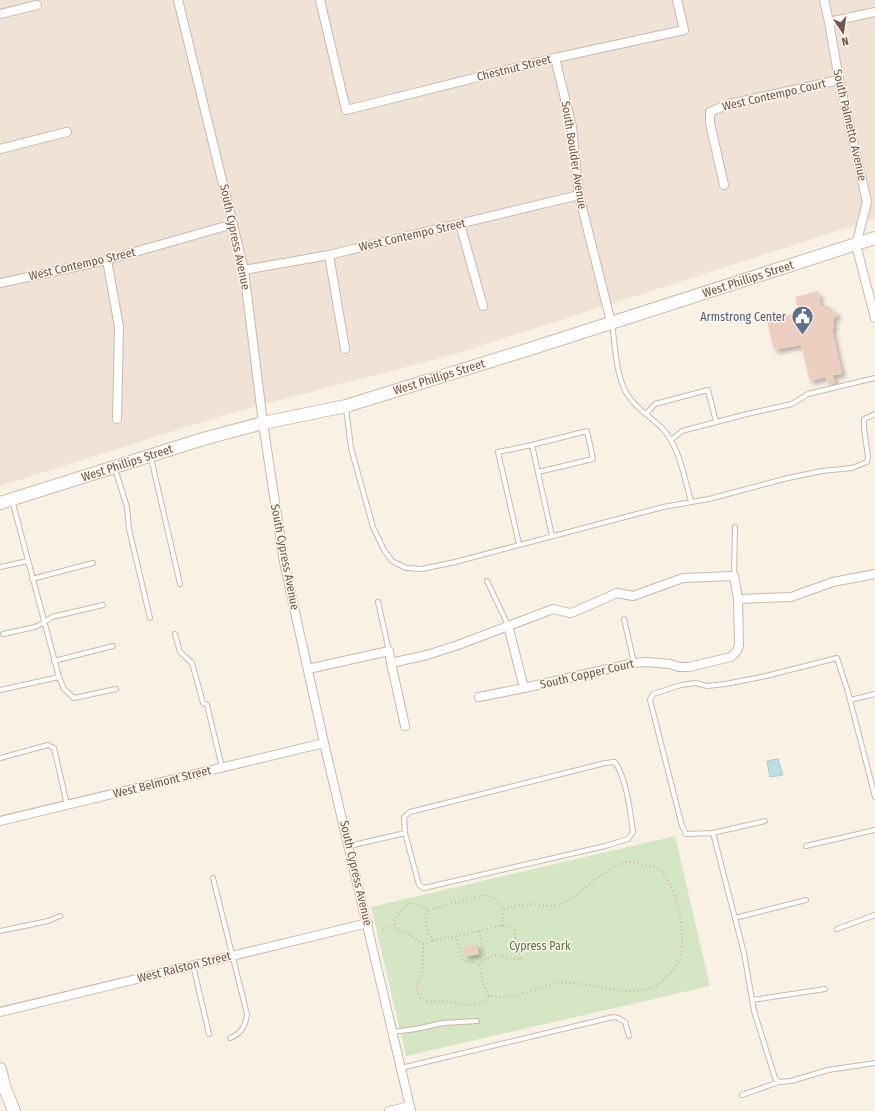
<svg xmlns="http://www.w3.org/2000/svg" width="875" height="1111" font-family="'Fira Sans Condensed',sans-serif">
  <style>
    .residential { fill: #f0e2d5 }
    .green { fill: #d5e6c5 }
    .water { fill: #bcdee1; stroke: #a3cdd2 }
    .building { fill: #eccfc0; filter: url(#shadow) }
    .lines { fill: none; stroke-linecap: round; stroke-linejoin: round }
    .lane-casing { stroke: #cab8ad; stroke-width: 6 }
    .street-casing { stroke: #cab8ad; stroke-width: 10 }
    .secondary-casing { stroke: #cebaae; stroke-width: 14 }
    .path { stroke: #d1b2a3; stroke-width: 2; stroke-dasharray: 1 3; stroke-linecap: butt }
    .lane { stroke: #fff; stroke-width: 4 }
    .street { stroke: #fff; stroke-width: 8 }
    .secondary { stroke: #fff; stroke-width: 12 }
    .labels { text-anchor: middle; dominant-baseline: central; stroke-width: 3; stroke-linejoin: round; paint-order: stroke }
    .street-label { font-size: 12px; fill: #70574d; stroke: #fdf5eb }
    .service-label { font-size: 12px; fill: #4e5e75; stroke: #fdf5eb; text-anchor: end }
    .park-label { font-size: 12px; fill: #577547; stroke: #fdf5eb }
  </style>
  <defs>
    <filter id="shadow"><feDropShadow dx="3.5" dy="3.5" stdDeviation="2" flood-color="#0004"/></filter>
  </defs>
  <rect width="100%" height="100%" fill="#faf1e5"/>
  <path class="residential" d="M 0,0 L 875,0 L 875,219 L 455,354 L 231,413 L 0,486 Z"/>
  <path class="green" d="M 675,836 L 710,986 L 406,1056 L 371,907 Z"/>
  <path class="water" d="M 778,759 L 783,775 L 770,777 L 767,761 Z"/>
  <path class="building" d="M 818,291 L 821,307 L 829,305 L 831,313 L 835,310 L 838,316 L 833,319 L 834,329 L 832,329 L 842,374 L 833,375 L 835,383 L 828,385 L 826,377 L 810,381 L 801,345 L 774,350 L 767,321 L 799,312 L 795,297 Z
    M 477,944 L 479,954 L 465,957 L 463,947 Z"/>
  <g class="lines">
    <defs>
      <path id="lane" d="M 612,323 C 615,345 616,376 627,394 C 636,409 651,417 662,428 C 680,447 684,478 691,501
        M 346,408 L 351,448 L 373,527 L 384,550 L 392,561 L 406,568 L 422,569 L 455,562 L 663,507 L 709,499 L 788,478 L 822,471 L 852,468 L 867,462 L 868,457 L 864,428 L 864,419 L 875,414
        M 646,414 L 655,404 L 708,390 L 716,422
        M 671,440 L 682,431 L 747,414 L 792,404 L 808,394 L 875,378
        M 532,445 L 587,431 L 593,459 L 538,472
        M 151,458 L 180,584
        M 115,469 L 127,507 L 129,529 L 150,618
        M 12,500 L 59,677 L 64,689 L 74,698 L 116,689
        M 519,544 L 498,452 L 532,445 L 552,536
        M 0,567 L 28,561
        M 734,576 L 735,527
        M 32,579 L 93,563
        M 487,581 L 508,625
        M 378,602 L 389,651
        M 624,619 L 634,663
        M 3,634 L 35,627 L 43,623 L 52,617 L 103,605
        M 175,634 L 180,652 L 192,663 L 203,703 L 207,705 L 222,767
        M 54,661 L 113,646
        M 0,690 L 59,677
        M 850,700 L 875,694
        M 0,758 L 48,745 L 54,748 L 67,805
        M 615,762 C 627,780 630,811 633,832 L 628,839 L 605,846 L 424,888 L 419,885 L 405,833 L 404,817 L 410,812 L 605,763 Z
        M 875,797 L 848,692 L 837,658 L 766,676 L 726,684 L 707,686 L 695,683 L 681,685 L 653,694 L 650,700 L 682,826 L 686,834 L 713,833 L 744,953 L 754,1011 L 775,1078 L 779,1082 L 791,1081 L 828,1070 L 875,1063
        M 713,833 L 765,821
        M 349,846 L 405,833
        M 806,846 L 875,830
        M 213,878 L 247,1014 C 245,1027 242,1033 230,1038
        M 735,918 L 806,900
        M 837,929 L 875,915
        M 0,931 L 48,921 L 60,916
        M 193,965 L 209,1034
        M 752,1000 L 825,989
        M 392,1032 L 416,1029 L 443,1023 L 477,1021
        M 401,1068 L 613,1017 L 618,1018 L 625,1022 L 629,1036
        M 742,1095 L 779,1082"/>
      <path id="street" d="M 178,0 L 244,270 L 263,423 L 284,562 L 324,743 L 411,1111
        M 320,0 L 346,110 L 555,58 L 684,30 L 677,0
        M 824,0 L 829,22 L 839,80 L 867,202 L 856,245 L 875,318
        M 0,14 L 37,5
        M 829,22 L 875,12
        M 555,58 L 572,127 L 579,195 L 611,322
        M 0,149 L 67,132
        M 724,185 L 710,123 L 710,112 L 729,104 L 839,80
        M 460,224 L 483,306
        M 329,255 L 345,349
        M 107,260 L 119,327 L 117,419
        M 244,270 L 329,255 L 579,195
        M 0,283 L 107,260 L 233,224
        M 308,669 L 389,651 L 391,663
        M 524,688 L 634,663 L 646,662 L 670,664 L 679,667 L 689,667 L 731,657 L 737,651 L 739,645 L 738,599 L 791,597 L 833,582 L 875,574
        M 479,697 L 524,688 L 508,625
        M 405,726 L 391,663 L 427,655 L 458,645 L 553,609 L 570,613 L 574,612 L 617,593 L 633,596 L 683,578 L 734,576 L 738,599
        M 0,821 L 324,743
        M 0,1012 L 368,923
        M 389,1111 L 410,1106"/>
      <path id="secondary" d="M 0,503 L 203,439 L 263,423 L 346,406 L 533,348 L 875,238
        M 0,1069 L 4,1086 L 14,1111"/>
    </defs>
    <use href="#lane" class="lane-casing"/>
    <use href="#street" class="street-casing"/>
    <use href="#secondary" class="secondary-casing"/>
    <path class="path" d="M 428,910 L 484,895 C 494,896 498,901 503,910 C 513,907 523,904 533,904 C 543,905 550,908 560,904 C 585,895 604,863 631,862 C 636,862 654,867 658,869 C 677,882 685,933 681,954 C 679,965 665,981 655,986 C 626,1000 589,980 559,983 C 541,986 525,995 507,997 C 501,998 495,996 489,996 C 477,1012 460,1002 444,1001 C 433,1001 430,1003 420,998 L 416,989 L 423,969 L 423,944 L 407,933 L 396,929 L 394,919 L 409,903 L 421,906 L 428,910 C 423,923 427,929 433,941 L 456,936 L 463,961 L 479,964
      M 502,926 L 503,910
      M 382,930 L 395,925
      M 479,931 L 486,959
      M 456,936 L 505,925 L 514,930 L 521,959
      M 423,944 L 433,941
      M 489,996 L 483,984 L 479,964 C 501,946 502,962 523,959"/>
    <use href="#lane" class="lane"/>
    <use href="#street" class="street"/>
    <use href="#secondary" class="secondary"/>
  </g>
  <defs>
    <symbol id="civic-pin" viewBox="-11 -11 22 30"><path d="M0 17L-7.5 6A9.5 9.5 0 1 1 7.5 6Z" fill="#5c6f8a" stroke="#fdf5eb"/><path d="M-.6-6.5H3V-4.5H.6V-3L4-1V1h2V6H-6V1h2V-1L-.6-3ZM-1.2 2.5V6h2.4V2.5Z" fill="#fff"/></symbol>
  </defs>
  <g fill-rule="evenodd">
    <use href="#civic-pin" x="790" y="304" width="25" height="34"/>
  </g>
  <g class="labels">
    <g class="street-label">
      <text transform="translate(514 68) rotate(-14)">Chestnut Street</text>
      <text transform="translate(774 95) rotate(-13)">West Contempo Court</text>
      <text transform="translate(850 125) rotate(77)">South Palmetto Avenue</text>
      <text transform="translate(574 155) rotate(81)">South Boulder Avenue</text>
      <text transform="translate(412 235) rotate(-13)">West Contempo Street</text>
      <text transform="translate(235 237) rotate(78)">South Cypress Avenue</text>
      <text transform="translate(82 264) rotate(-13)">West Contempo Street</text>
      <text transform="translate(748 279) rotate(-18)">West Phillips Street</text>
      <text transform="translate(439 377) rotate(-17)">West Phillips Street</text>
      <text transform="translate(127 463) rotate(-18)">West Phillips Street</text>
      <text transform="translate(285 557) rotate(79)">South Cypress Avenue</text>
      <text transform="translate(587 674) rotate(-13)">South Copper Court</text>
      <text transform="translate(162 782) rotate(-14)">West Belmont Street</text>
      <text transform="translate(356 873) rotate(77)">South Cypress Avenue</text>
      <text transform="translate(184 967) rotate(-14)">West Ralston Street</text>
    </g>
    <g class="service-label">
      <text x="786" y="317">Armstrong Center</text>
    </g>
    <g class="park-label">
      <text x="540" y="946">Cypress Park</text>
    </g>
  </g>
  <g transform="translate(843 32) rotate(167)" stroke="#fdf5eb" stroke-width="3" paint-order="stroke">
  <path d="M0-3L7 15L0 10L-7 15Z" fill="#70574d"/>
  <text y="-6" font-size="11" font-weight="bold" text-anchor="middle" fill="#70574d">N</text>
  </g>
</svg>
